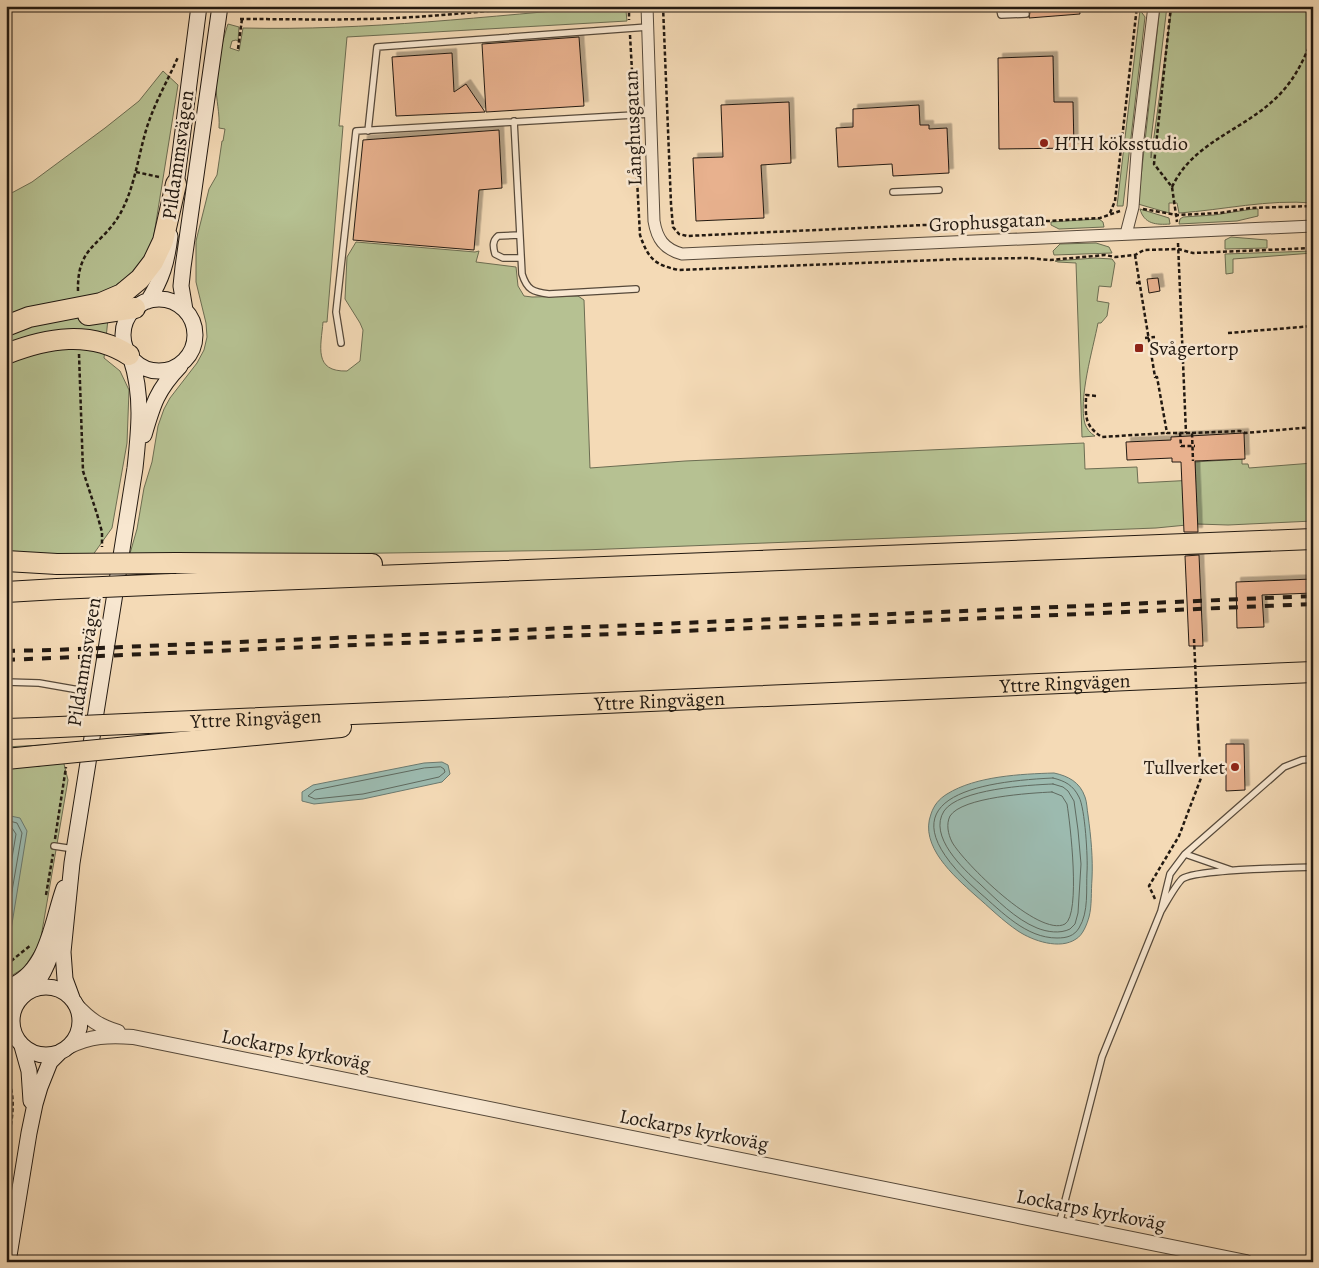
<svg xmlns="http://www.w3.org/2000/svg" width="1319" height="1268" font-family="Alegreya,serif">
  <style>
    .green { fill: #b6c192; stroke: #6c6d52 }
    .water { fill: #9cbaaf; stroke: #6b7a70 }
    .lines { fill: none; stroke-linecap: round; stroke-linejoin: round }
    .shore { stroke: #5f6a60; stroke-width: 1 }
    .building { fill: #e8b18e; stroke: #221911; filter: url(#shadow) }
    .service-casing { stroke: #56493a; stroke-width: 8 }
    .minor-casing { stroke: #56493a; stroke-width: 13 }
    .tertiary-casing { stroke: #56493a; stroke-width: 16 }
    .secondary-casing { stroke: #221911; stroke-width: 17 }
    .motorway-casing { stroke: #221911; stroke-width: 22 }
    .path { stroke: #221911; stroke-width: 2.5; stroke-dasharray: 4 2.5; stroke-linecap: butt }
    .service { stroke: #f8e7d0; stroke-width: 5.5 }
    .minor { stroke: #f8e7d0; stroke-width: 11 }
    .tertiary { stroke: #f8e7d0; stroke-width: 14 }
    .secondary { stroke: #f8e7d0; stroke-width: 15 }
    .motorway { stroke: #f4dab6; stroke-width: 20 }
    .rail { stroke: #221911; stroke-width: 4; stroke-dasharray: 9 9; stroke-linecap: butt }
    .motorway-bridge-casing { stroke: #221911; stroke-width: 22; stroke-linecap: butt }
    .path-bridge { stroke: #221911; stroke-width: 2.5; stroke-dasharray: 4 2.5; stroke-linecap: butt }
    .motorway-bridge { stroke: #f4dab6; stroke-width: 20 }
    .poi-dot { fill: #8f2418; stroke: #f8e7d0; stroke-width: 2 }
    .labels { text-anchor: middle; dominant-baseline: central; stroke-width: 5; stroke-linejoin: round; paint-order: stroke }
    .street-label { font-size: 20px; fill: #221911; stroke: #f8e7d0 }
    .poi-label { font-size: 20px; fill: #221911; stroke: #f8e7d0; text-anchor: start }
  </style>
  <defs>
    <filter id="shadow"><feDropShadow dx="4.5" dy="-4.5" stdDeviation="0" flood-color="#0004"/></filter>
  </defs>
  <rect width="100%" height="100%" fill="#f4dab6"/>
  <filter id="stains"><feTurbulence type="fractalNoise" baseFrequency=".004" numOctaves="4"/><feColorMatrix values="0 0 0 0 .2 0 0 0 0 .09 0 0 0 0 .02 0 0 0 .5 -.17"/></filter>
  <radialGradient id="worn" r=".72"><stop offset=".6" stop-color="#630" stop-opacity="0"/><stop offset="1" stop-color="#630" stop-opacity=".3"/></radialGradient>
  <path class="green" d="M 611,6 L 623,7 L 626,11 L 627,21 L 347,37 L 339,126 L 343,126 L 327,322 L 323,322 C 321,346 313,372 347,371 L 360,361 L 363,330 L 360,323 L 345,299 L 347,257 L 356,242 L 475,252 L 479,251 L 476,262 L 516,267 L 518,286 L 524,296 L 532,297 L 578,296 L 584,300 L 590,468 L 685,461 L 1084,443 L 1085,469 L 1137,467 L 1138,483 L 1195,480 L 1195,462 L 1242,459 L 1242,464 L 1248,464 L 1249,468 L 1313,463 L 1313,521 L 1228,525 L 1197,524 L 1156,528 L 583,550 L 129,557 L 137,529 L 144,488 L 152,462 L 158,426 L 164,409 L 170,398 L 197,363 L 204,350 L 207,337 L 206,323 L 196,282 L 196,241 L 209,189 L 217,175 L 222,141 L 223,141 L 225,129 L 219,128 C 220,113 216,100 216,85 C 216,67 222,42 228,24 L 239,27 L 238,41 L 236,40 L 232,41 L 230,48 L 239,51 L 243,28 C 366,31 489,16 611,6 Z
    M 1160,6 L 1167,6 L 1151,140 L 1151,158 L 1172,6 L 1313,6 L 1313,203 C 1268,199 1223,210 1179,213 L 1177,203 L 1169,203 L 1169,213 L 1138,204 Z
    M 1140,10 L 1145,17 L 1123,206 L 1117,206 Z
    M 163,71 L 178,85 L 152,247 L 136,270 L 111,289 L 104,358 L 120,371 L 129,390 L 127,443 L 112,528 L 85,566 L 6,569 L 6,196 L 32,182 L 105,128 L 139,101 Z
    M 1140,209 L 1169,218 L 1170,224 C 1156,225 1144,224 1140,209 Z
    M 1253,209 L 1258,209 L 1258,216 L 1237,221 L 1179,224 L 1180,219 L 1183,217 L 1214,215 Z
    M 1099,219 L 1103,222 L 1104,227 L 1059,229 L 1051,225 L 1051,222 Z
    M 1231,237 L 1267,240 L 1267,248 L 1225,249 L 1225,240 Z
    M 1096,243 L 1109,247 L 1112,253 L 1054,255 L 1053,251 L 1060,244 Z
    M 1313,251 L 1313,253 L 1233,259 L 1233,273 L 1226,274 L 1225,254 Z
    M 1095,258 L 1112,259 L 1115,263 L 1111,287 L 1099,286 L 1097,301 L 1109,303 L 1107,316 L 1101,323 L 1098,323 C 1093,349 1078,399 1085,424 C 1087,429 1090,433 1095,436 L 1082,437 L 1076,263 L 1058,262 L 1055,261 Z
    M 59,744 L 68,780 L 40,943 L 24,968 L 6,979 L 6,747 Z"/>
  <path class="water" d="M 442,762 L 448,765 L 450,774 L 442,782 L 363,799 L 314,804 L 302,801 L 302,792 L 313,785 L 424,763 Z
    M 1054,773 C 1068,776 1080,782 1085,797 C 1087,802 1087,810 1088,815 C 1091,837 1093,858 1092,879 C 1091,891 1092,906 1089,917 C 1087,924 1083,935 1076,939 C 1060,950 1033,941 1018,931 C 1003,921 989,907 975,895 C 954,876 919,846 931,814 C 934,805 939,799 947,794 C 976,776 1021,774 1054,773 Z
    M 6,815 L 20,818 L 27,831 L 11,930 L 6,936 Z"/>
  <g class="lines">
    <path class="shore" d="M 441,767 L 444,769 L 445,772 L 439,777 L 363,794 L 315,799 L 308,796 L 315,790 L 424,768 Z
      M 1053,778 C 1065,781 1073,785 1079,797 C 1085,808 1088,858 1087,872 C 1086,889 1089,912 1079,928 C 1074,936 1067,938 1057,938 C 1026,938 1002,912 980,893 C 878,803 964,782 1053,778 Z
      M 1053,784 L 1063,787 L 1068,791 L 1074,801 L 1078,830 L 1081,864 L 1078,913 L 1075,924 L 1070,929 C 1060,934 1047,932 1037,928 C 1015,919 997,900 980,884 C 963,869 928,836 944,811 C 959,789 1028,785 1053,784 Z
      M 1052,792 L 1062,796 L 1067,804 C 1070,822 1081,914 1065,924 C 1039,938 963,862 952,842 C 948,834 946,824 950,816 C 962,797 1031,793 1052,792 Z
      M 6,820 L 17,823 L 22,833 L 6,926
      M 6,826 L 12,828 L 16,834 L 6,894"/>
  </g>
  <path class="building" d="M 1025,6 L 1079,6 L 1080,14 L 1029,18 L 1030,12 L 1025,9 Z
    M 579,37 L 584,106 L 486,112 L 482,44 Z
    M 452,53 L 454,92 L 466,84 L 485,112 L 396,116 L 392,57 Z
    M 1053,56 L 1054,102 L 1073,102 L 1074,148 L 999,149 L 998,58 Z
    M 789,102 L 791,163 L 761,165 L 764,218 L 696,221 L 693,158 L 723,157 L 721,105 Z
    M 919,105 L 920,125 L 929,125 L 929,129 L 947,128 L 949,173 L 893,176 L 892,164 L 838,167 L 836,128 L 853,127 L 853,109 Z
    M 499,130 L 502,188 L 479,190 L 474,250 L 353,240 L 363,140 Z
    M 1158,278 L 1160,291 L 1149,293 L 1147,279 Z
    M 1244,433 L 1245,459 L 1195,461 L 1198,532 L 1184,532 L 1181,462 L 1172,462 L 1172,458 L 1127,460 L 1126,442 L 1171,440 L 1171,437 Z
    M 1199,555 L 1203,646 L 1189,646 L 1185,556 Z
    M 1313,579 L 1313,593 L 1262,595 L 1264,627 L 1237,628 L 1236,582 Z
    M 1226,744 L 1244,744 L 1245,790 L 1226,791 Z"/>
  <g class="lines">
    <defs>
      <path id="service" d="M 999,6 L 1001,15 L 1026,14
        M 1093,8 L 1104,7
        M 514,121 L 522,274 C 527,290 533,292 549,294 L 636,289
        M 368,131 L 377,47 L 648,27
        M 893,192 L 939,190
        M 520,235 L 498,236 C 492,241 493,247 495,254 L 503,258 L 521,258
        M 341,343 L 336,312 L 356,131 L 651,114
        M 6,682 L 39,683 L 79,690
        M 1313,759 L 1302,760 L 1284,767 L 1185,854 L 1170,874 L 1161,911 C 1166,903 1175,886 1182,879 C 1195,869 1291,868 1313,867
        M 54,846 L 74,849
        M 1185,854 L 1231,870
        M 1059,1224 L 1102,1057 L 1161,911"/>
      <path id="minor" d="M 647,6 L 654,221 C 657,239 664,249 682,254 L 1313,226
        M 1126,234 L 1133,207 L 1138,139 L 1154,6"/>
      <path id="tertiary" d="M 6,1000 L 23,996
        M 76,1005 C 90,1020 99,1026 118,1032
        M 6,1024 L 13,1030
        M 68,1047 C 90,1036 109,1035 133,1037 L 1246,1262"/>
      <path id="secondary" d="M 175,193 L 199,6
        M123 335a36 36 0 1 1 72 0a36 36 0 1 1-72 0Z
        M 148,301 C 162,279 167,262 170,236
        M 185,310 L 181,286 L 183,267 L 220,6
        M 144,435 C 153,404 157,390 180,366
        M12 1021a34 34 0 1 1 68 0a34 34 0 1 1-68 0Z
        M 6,988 C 48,974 51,924 64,888
        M 31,990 C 46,973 53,952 57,930
        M 72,998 L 65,979 L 63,952 L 72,863 L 135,468 C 139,431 143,395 131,359
        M 22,1046 L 29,1071 L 31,1101
        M 8,1262 L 29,1133 L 35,1104 L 40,1087 L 50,1062 L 60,1052"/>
      <g id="motorway">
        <path d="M 88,315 L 135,308"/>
        <path d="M 6,326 L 29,317 L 101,303 L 122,294 L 140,279 L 153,262 L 163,241 L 176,184"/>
        <path d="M 6,354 C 47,338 90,330 129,355"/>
        <path d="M 6,561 L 57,564"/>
        <path d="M 176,563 L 372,564"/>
        <path d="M 172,584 L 1313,539"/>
        <path d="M 6,592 L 57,589"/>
        <path id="s1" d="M 148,723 L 1313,672"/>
        <path d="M 6,729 L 37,728"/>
        <path d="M 149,745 L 341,727"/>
        <path d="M 6,759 L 36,756"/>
      </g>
    </defs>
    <use href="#service" class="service-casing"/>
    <use href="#minor" class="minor-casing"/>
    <use href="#tertiary" class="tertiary-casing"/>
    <use href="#secondary" class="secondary-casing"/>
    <use href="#motorway" class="motorway-casing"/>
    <path class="path" d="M 139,6 L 176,9
      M 629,6 L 629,20
      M 663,6 L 671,204 L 673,227 L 679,234 L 687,236 L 924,225 L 996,224 L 1100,218 L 1120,211
      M 1171,6 L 1154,164 L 1172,187 L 1177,222
      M 240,19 C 282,19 324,20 366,19 C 425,18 483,11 542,6
      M 630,35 L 634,107
      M 238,49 L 242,19
      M 634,123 L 640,235 C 648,258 654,265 679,270 L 962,259 L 1028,258 L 1050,260 L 1105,255 L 1115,257 L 1135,255 L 1144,250 L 1178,249 L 1193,253 L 1313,248
      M 136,172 L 159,177
      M 1172,187 C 1193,142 1242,131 1276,98 C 1294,81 1304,60 1313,37
      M 1143,209 L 1177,215 L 1220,213 L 1250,208 L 1313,206
      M 1110,213 L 1115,201 L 1137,6
      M 1178,243 L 1186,433
      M 1135,255 L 1155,377 L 1157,377 L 1167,433 L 1192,433 L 1193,461
      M 1136,283 L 1142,282
      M 78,291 C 77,245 101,247 120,214 C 135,187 138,156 147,127 C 155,102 168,80 178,57
      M 1228,333 L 1313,326
      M 1145,338 L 1155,337
      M 79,354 L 83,471 L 97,514 L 102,532 L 102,547
      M 1096,396 L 1086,395 C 1086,415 1083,425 1102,437 L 1166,433
      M 1180,433 L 1181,446 L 1195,446
      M 1192,433 L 1240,431 L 1245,433 L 1313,427
      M 80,683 L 92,602
      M 75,710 L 77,698
      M 55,839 L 66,767
      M 46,895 L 53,854
      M 1155,899 L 1149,886 L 1179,836 L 1201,778 L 1198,727
      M 6,965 L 31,945
      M 6,1070 C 18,1102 11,1122 6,1154"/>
    <use href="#service" class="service"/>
    <use href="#minor" class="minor"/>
    <use href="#tertiary" class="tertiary"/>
    <use href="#secondary" class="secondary"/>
    <use href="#motorway" class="motorway"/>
    <path class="rail" d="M 6,651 L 53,650 L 1313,596
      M 6,660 L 1313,604"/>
    <defs>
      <path id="motorway-bridge" d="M 57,564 L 176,563
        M 57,589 L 172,584
        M 37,728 L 148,723
        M 36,756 L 149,745"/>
    </defs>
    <use href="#motorway-bridge" class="motorway-bridge-casing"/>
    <path class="path-bridge" d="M 1194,639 L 1198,727"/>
    <use href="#motorway-bridge" class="motorway-bridge"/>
  </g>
  <g class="poi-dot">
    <circle cx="1044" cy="143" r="5"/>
    <rect x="1134" y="343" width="10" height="10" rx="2.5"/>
    <circle cx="1235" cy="767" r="5"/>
  </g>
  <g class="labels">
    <g class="street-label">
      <text transform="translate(633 128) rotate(-92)">Långhusgatan</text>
      <text transform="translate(178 155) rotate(-82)">Pildammsvägen</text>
      <text transform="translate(987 222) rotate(-3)">Grophusgatan</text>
      <text transform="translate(84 662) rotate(-81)">Pildammsvägen</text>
      <text stroke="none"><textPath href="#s1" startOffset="918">Yttre Ringvägen</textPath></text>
      <text stroke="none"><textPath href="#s1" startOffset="512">Yttre Ringvägen</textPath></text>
      <text stroke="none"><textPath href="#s1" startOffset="108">Yttre Ringvägen</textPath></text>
      <text transform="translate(296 1050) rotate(11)">Lockarps kyrkoväg</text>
      <text transform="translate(694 1130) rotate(11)">Lockarps kyrkoväg</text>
      <text transform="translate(1091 1210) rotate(11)">Lockarps kyrkoväg</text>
    </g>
    <g class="poi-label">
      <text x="1054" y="143">HTH köksstudio</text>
      <text x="1149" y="348">Svågertorp</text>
      <text x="1225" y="767" text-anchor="end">Tullverket</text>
    </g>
  </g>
  <rect width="1319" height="1268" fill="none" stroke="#f4dab6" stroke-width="25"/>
  <rect x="8" y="8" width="1304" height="1253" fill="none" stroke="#221911" stroke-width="2.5"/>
  <rect x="12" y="12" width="1294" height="1243" fill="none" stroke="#221911"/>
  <rect width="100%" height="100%" filter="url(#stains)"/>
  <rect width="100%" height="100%" fill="url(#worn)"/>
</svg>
